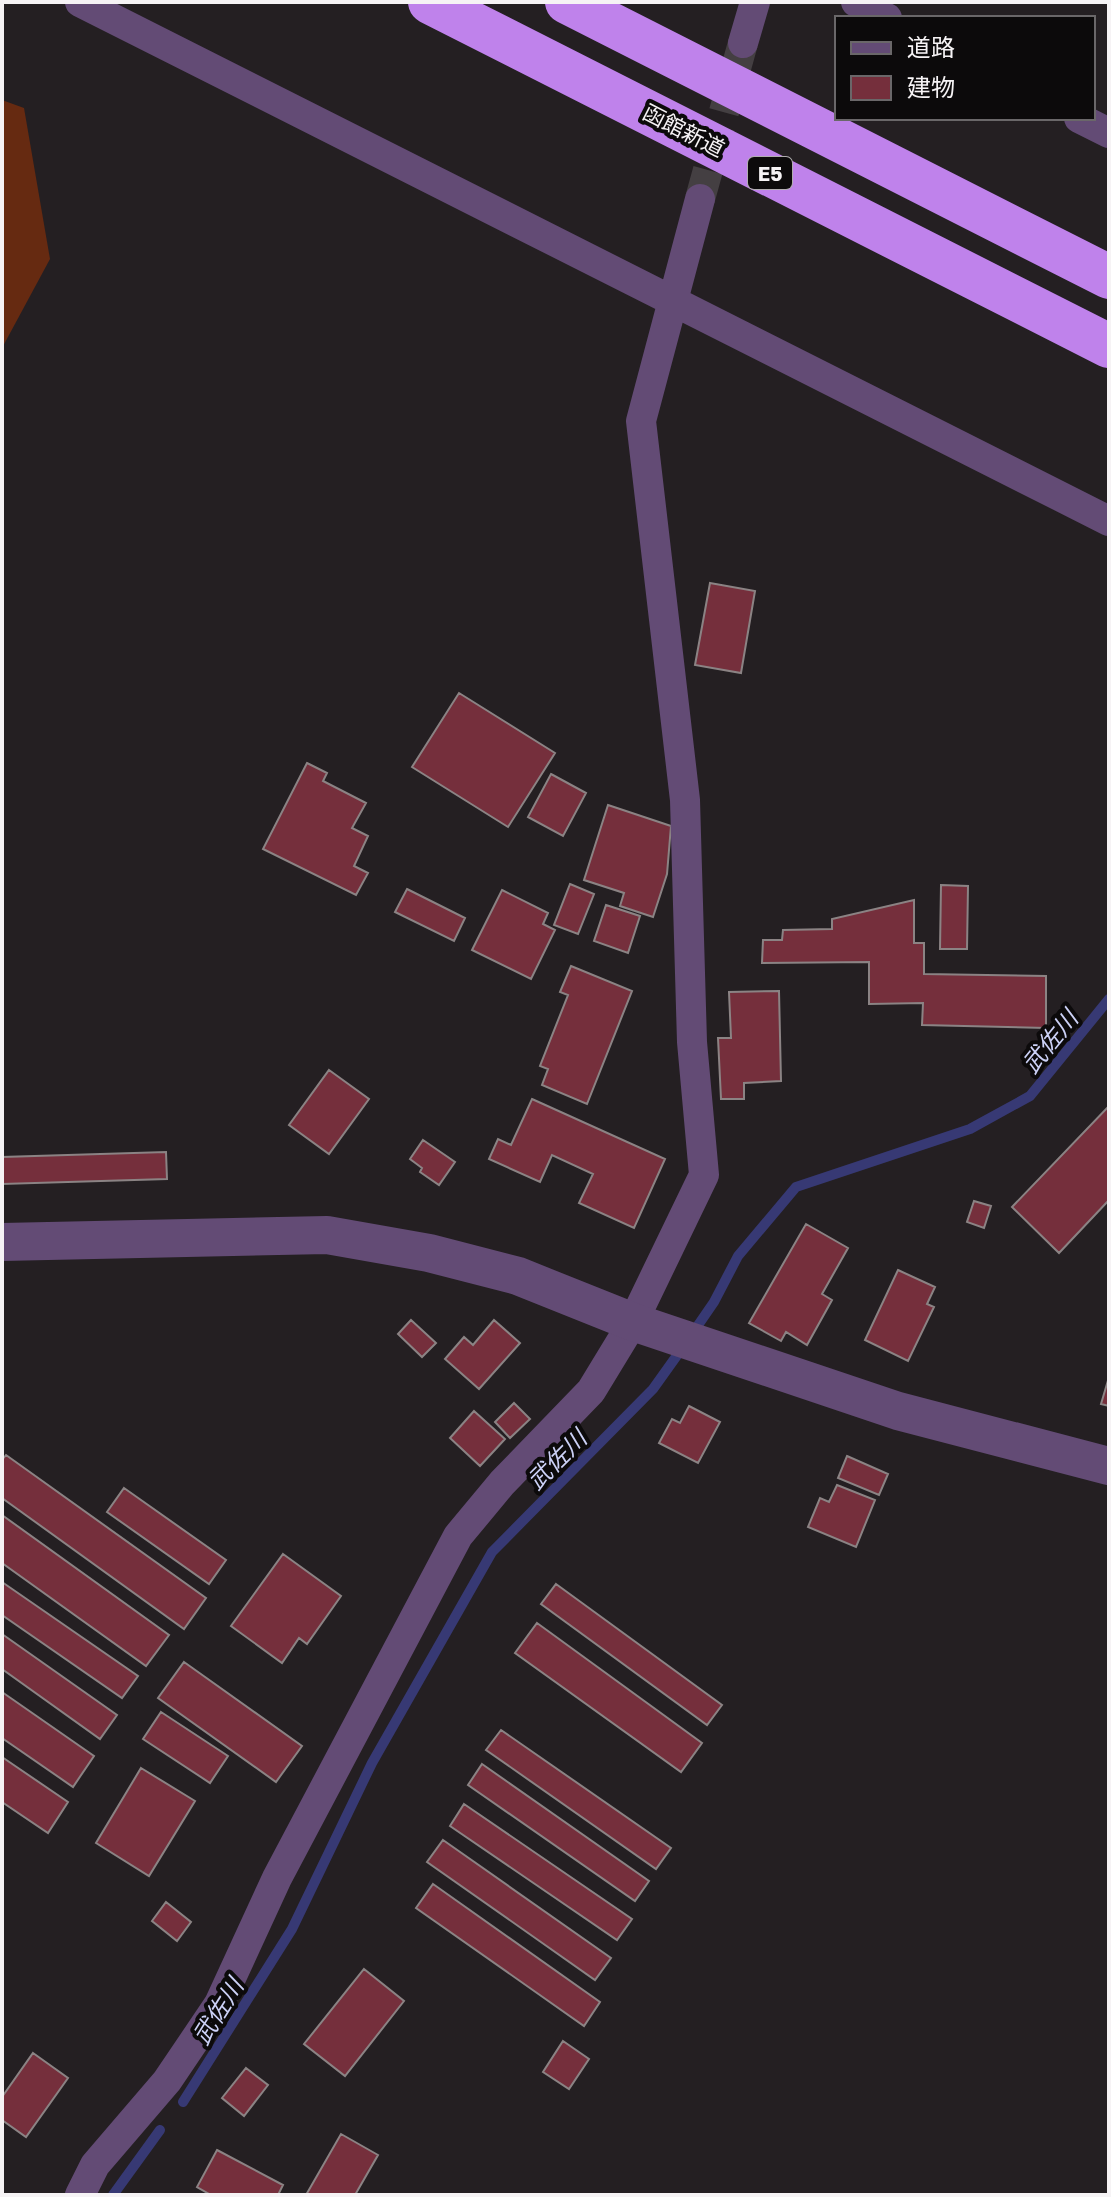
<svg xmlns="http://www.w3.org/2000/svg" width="1111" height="2197" font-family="'Golos Text','Noto Sans JP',sans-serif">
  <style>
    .green { fill: #662a11 }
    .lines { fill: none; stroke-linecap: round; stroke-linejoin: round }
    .stream { stroke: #373974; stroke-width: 10 }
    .building { fill: #752f3c; stroke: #8b8384; stroke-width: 2 }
    .minor-tunnel { stroke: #443f42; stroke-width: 30; stroke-dasharray: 30 15; stroke-linecap: butt }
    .minor { stroke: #634b75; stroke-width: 30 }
    .tertiary { stroke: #634b75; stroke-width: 38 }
    .motorway { stroke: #bf82eb; stroke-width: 44 }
    .labels { text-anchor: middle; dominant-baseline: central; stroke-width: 8; stroke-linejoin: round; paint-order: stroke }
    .shield { fill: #0c0a0b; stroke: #b0adaf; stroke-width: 2 }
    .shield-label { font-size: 20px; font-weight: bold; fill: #f6f3f5 }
    .street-label { font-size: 22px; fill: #f6f3f5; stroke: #0c0a0b }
    .water-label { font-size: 24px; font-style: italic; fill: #ccd1f6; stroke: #0c0a0b }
  </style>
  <rect width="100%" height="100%" fill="#241f22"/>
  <path class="green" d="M 2,100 L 24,108 L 50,259 L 2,348 Z"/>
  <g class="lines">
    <path class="stream" d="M 692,1334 L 714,1302 L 738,1256 L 796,1187 L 970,1129 L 1030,1096 L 1109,999
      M 183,2102 L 292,1929 L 372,1763 L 492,1552 L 653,1389 L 683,1347
      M 113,2195 L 160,2130"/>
  </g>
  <path class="building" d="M 710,583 L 755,591 L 741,673 L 695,665 Z
    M 459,693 L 555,753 L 508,827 L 412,767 Z
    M 307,763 L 327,773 L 323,781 L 366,803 L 352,828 L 368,836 L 354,866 L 368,873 L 356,895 L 263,849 Z
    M 551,774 L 586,793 L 563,836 L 528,817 Z
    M 608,805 L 671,826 L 667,874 L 653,917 L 620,906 L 624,893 L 584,880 Z
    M 570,884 L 594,894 L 578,934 L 554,925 Z
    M 941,885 L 968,886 L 967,949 L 940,949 Z
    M 407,889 L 465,918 L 454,941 L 395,912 Z
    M 502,890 L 548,913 L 543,924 L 555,930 L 531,979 L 472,950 Z
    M 914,900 L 914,943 L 924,943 L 924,974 L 1046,976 L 1046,1028 L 922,1025 L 923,1003 L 869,1004 L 869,962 L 762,963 L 763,940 L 782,940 L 783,930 L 832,929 L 832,919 Z
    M 606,905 L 640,916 L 628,953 L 594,941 Z
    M 571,966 L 632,991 L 587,1104 L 542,1085 L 548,1069 L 540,1066 L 568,995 L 560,992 Z
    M 779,991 L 781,1081 L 744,1083 L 744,1099 L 721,1099 L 718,1038 L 731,1038 L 729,992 Z
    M 329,1070 L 369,1099 L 329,1154 L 289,1125 Z
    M 532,1099 L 665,1159 L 634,1228 L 579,1203 L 593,1174 L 552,1155 L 540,1182 L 489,1159 L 498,1139 L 511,1145 Z
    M 1109,1106 L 1109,1200 L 1059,1253 L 1012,1207 Z
    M 423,1140 L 455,1162 L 439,1185 L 420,1172 L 422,1168 L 410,1159 Z
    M 166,1152 L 167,1179 L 2,1184 L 2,1157 Z
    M 974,1201 L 991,1206 L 984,1228 L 967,1222 Z
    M 806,1224 L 848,1248 L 822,1294 L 832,1300 L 807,1345 L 786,1332 L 781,1341 L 749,1323 Z
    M 898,1270 L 935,1287 L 927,1304 L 934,1307 L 908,1361 L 865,1340 Z
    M 411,1320 L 436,1343 L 422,1357 L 398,1334 Z
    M 494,1320 L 520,1343 L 479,1389 L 445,1359 L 464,1337 L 473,1345 Z
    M 1109,1377 L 1109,1406 L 1101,1404 Z
    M 514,1403 L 530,1419 L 510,1438 L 495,1422 Z
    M 689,1406 L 720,1422 L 698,1463 L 659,1443 L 672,1419 L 680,1423 Z
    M 474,1411 L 505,1439 L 480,1466 L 450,1438 Z
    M 6,1455 L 206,1598 L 184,1629 L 2,1498 L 2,1460 Z
    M 847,1456 L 888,1474 L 879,1495 L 838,1478 Z
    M 837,1485 L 875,1500 L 856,1547 L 808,1527 L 820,1498 L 829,1502 Z
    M 124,1488 L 226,1560 L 209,1584 L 107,1512 Z
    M 2,1515 L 169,1635 L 146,1666 L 2,1563 Z
    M 283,1554 L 341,1596 L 307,1644 L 299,1638 L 282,1663 L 231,1626 Z
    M 2,1582 L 138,1676 L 122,1698 L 2,1615 Z
    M 556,1584 L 722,1705 L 707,1725 L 541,1604 Z
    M 537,1623 L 702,1743 L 681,1772 L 515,1653 Z
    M 2,1634 L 117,1715 L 100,1739 L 2,1669 Z
    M 184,1662 L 302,1746 L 276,1782 L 158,1698 Z
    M 2,1692 L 94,1756 L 73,1787 L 2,1738 Z
    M 161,1712 L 228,1756 L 210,1783 L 143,1739 Z
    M 501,1730 L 671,1848 L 656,1869 L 486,1750 Z
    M 2,1757 L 68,1802 L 48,1833 L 2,1802 Z
    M 482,1764 L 649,1881 L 635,1901 L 468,1785 Z
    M 141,1768 L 195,1801 L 149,1876 L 96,1843 Z
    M 464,1804 L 632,1919 L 617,1940 L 450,1826 Z
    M 443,1840 L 611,1958 L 595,1980 L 427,1862 Z
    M 433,1884 L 600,2002 L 584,2026 L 416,1908 Z
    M 166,1902 L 191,1922 L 177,1941 L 152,1921 Z
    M 364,1969 L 404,2001 L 345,2076 L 304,2044 Z
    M 563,2041 L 589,2059 L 569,2089 L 543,2072 Z
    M 33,2053 L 68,2078 L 26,2137 L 2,2120 L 2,2097 Z
    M 246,2068 L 268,2085 L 244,2116 L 222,2098 Z
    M 341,2134 L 378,2155 L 355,2195 L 306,2195 Z
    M 217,2150 L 283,2185 L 278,2195 L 211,2195 L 197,2187 Z"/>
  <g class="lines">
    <path class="minor-tunnel" d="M 700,199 L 743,43"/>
    <path class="minor" d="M 80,2 L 1109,521
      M 856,2 L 887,18
      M 743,43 L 755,2
      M 1079,118 L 1109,133
      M 80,2195 L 95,2165 L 167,2081 L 219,2004 L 277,1878 L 458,1536 L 502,1483 L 591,1391 L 633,1322 L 704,1175 L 692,1042 L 685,800 L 641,421 L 700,199"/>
    <path class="tertiary" d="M 2,1242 L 327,1235 L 429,1253 L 518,1276 L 633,1322 L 898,1411 L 1109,1466"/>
    <path class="motorway" d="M 430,2 L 1109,346
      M 567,2 L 1109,277"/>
  </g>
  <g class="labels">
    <rect class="shield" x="748" y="157" width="44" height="32" rx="6"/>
    <g class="shield-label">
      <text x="770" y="173">E5</text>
    </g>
    <g class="street-label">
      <text transform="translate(684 130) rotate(27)">函館新道</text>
    </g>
    <g class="water-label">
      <text transform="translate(1049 1041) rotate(-51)">武佐川</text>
      <text transform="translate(556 1459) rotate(-45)">武佐川</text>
      <text transform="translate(217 2011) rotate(-58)">武佐川</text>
    </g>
  </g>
  <rect width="1111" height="2197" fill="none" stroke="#f6f3f5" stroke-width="8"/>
  <rect x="835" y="16" width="260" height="104" fill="#0c0a0b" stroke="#6a6769" stroke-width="2"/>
  <rect x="851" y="42" width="40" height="12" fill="#634b75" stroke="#6a6769" stroke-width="2"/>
  <text x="907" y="56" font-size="24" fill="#f6f3f5">道路</text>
  <rect x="851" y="76" width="40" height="24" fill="#752f3c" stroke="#6a6769" stroke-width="2"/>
  <text x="907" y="96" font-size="24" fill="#f6f3f5">建物</text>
</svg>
